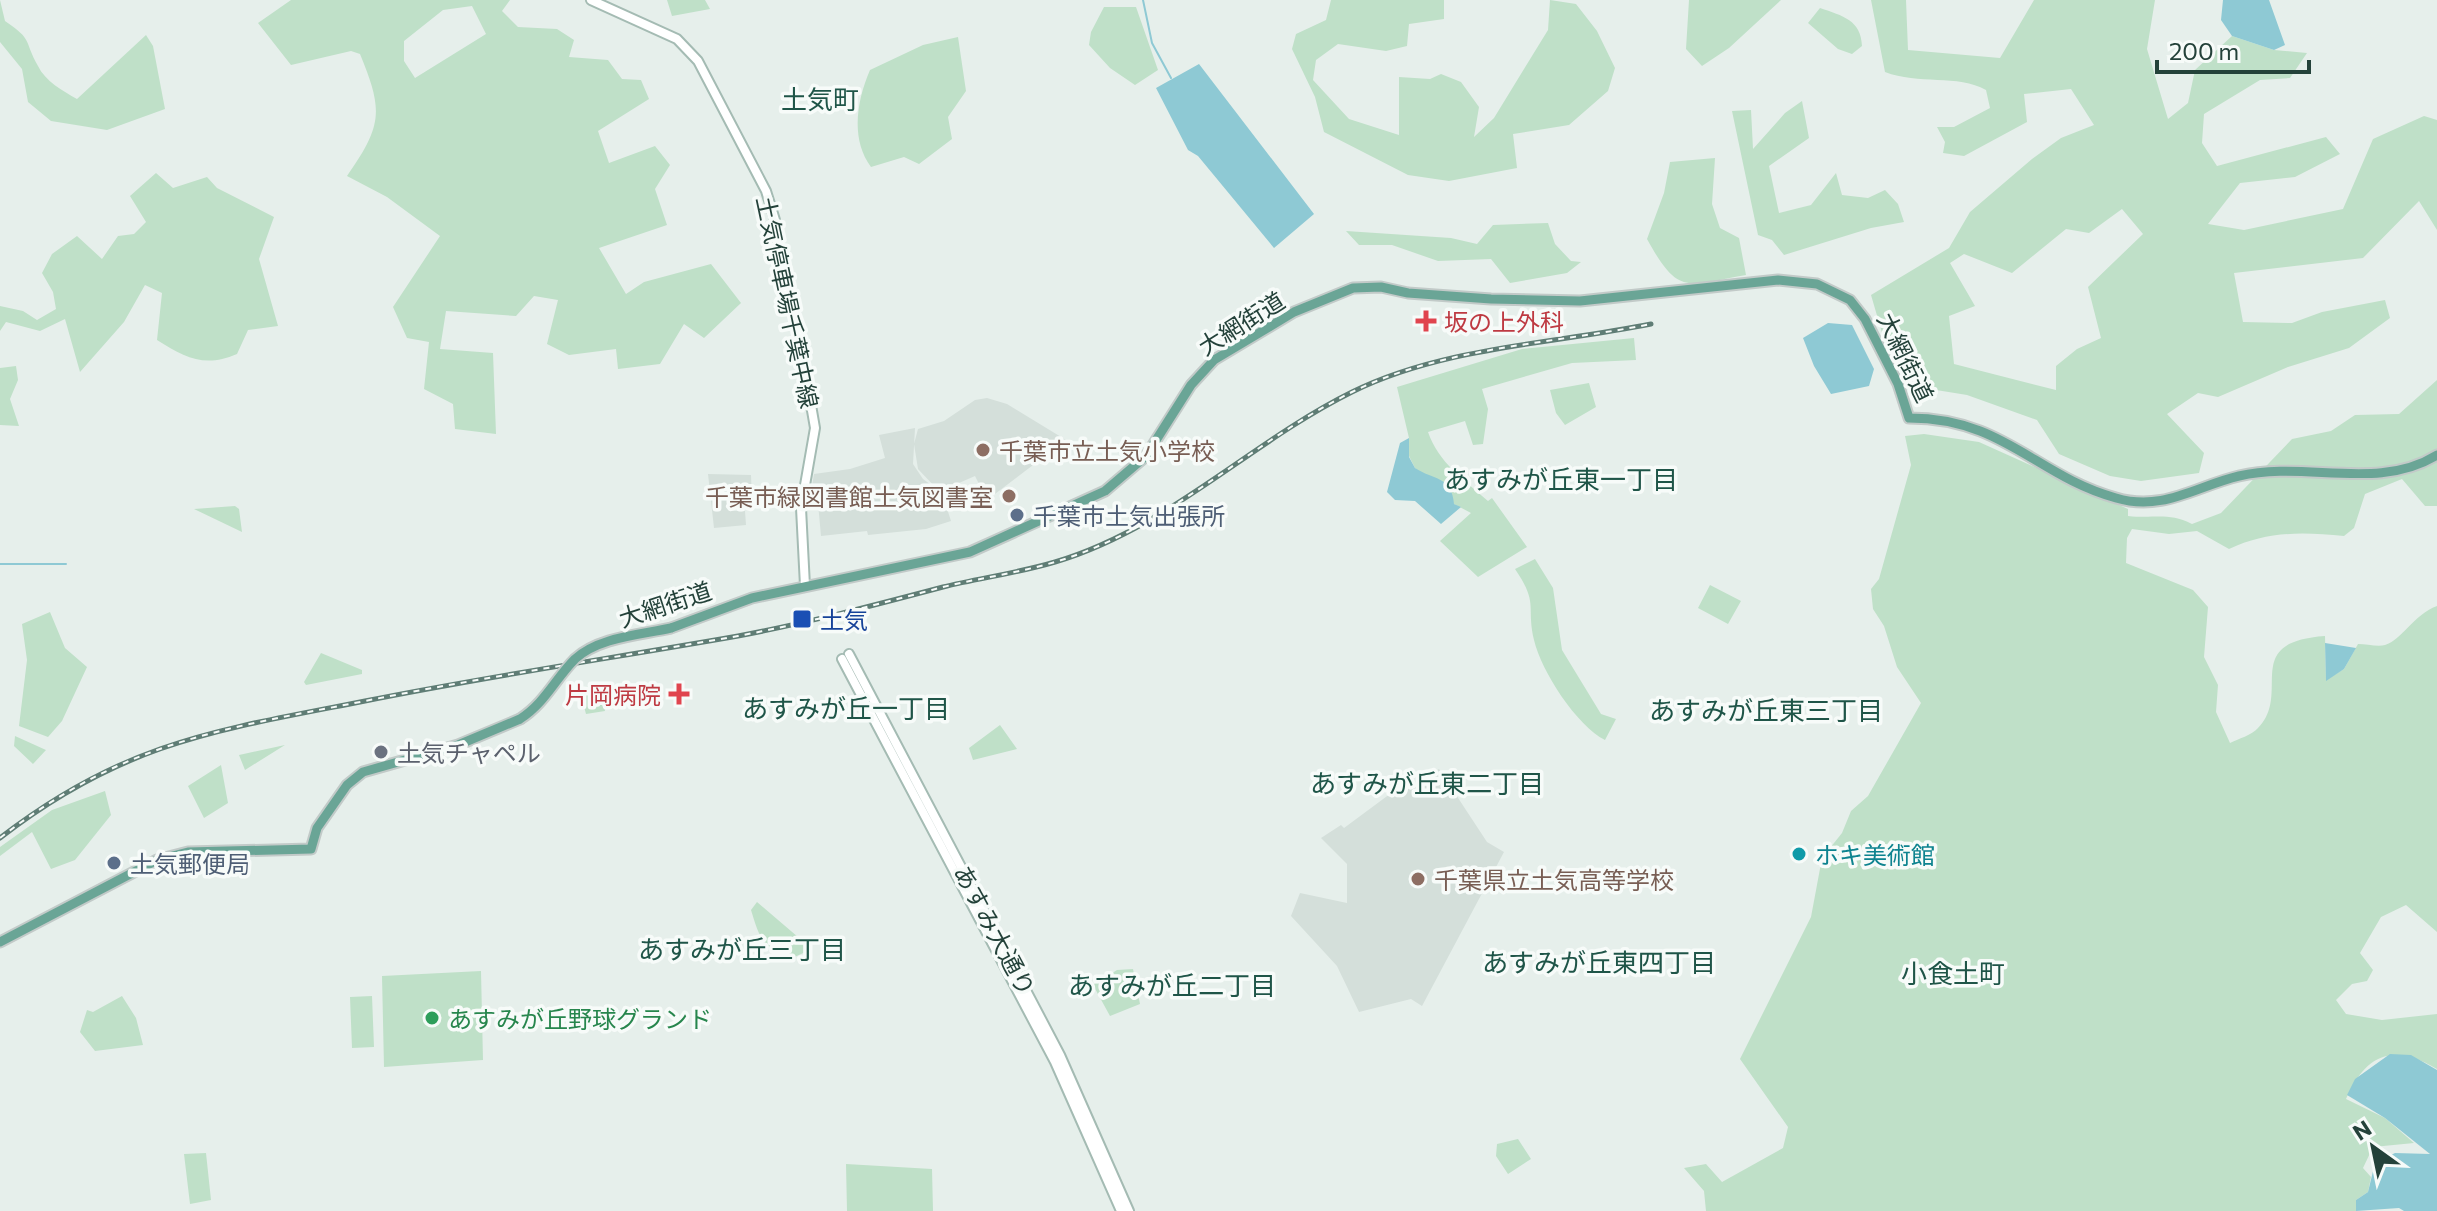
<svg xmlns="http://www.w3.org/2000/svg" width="2437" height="1211" font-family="Commissioner,'Noto Sans JP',sans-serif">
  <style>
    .built { fill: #d4dfda }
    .green { fill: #bfe0c8; fill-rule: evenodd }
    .water { fill: #8ec9d4 }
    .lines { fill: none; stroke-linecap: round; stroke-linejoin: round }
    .stream { stroke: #8ec9d4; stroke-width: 2 }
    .secondary-casing { stroke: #a4bbb3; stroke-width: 12 }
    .primary-casing { stroke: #c2cac8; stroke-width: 13 }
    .secondary { stroke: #fff; stroke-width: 8 }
    .primary { stroke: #6aa596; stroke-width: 9 }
    .rail-casing { stroke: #5f7d75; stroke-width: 5 }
    .rail { stroke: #f7fbf9; stroke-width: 2; stroke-dasharray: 6; stroke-linecap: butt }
    .primary-bridge-casing { stroke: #c2cac8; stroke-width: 13; stroke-linecap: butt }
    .primary-bridge { stroke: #6aa596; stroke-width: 9 }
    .health-dot { fill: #e0444e; stroke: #f7fbf9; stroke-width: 3 }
    .education-dot { fill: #8d6e63; stroke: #f7fbf9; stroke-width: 3 }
    .service-dot { fill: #5c6f8a; stroke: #f7fbf9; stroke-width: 3 }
    .transit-dot { fill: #1a4fb4; stroke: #f7fbf9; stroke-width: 3 }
    .worship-dot { fill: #6b7280; stroke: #f7fbf9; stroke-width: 3 }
    .culture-dot { fill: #0f9aa8; stroke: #f7fbf9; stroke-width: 3 }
    .leisure-dot { fill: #2e9e5b; stroke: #f7fbf9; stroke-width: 3 }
    .labels { text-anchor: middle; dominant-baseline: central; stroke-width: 7; stroke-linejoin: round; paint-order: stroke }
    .street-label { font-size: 24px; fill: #24423a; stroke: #f7fbf9 }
    .health-label { font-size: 24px; fill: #be3a42; stroke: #f7fbf9; text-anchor: start }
    .education-label { font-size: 24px; fill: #785e54; stroke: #f7fbf9; text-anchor: start }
    .service-label { font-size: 24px; fill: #4e5e75; stroke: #f7fbf9; text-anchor: start }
    .transit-label { font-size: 24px; fill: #164399; stroke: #f7fbf9; text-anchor: start }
    .worship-label { font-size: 24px; fill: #5b616d; stroke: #f7fbf9; text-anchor: start }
    .culture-label { font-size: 24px; fill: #0d838f; stroke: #f7fbf9; text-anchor: start }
    .leisure-label { font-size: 24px; fill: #27864d; stroke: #f7fbf9; text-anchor: start }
    .neighbourhood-label { font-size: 26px; fill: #1f5548; stroke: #f7fbf9 }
  </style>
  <rect width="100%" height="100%" fill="#e6efeb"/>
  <path class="built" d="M 987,398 L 1007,404 L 1066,440 L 987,500 L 975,476 L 943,490 L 937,489 L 918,469 L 914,444 L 918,429 L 944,421 L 975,400 Z
    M 915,428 L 913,464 L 923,479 L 942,493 L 951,521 L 926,529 L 868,535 L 867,531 L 821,536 L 818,503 L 809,504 L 814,474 L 850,469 L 885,458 L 879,435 Z
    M 708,474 L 751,475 L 752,501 L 730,503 L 731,511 L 745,511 L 746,525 L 714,528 Z
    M 1439,769 L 1487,842 L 1504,852 L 1422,1006 L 1411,999 L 1359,1012 L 1337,966 L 1291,916 L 1300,893 L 1347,903 L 1347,864 L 1321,838 L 1341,825 L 1344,828 L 1398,788 L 1402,793 Z"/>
  <path class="green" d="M 0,0 L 5,21 C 34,41 23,39 38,66 C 45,81 63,91 77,99 L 146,35 L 153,46 L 165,109 L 107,130 L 51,121 L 28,102 L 22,69 L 0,42 Z
    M 291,0 L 510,0 L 502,11 L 518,27 L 557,29 L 574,40 L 569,57 L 608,60 L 622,79 L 641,80 L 649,99 L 598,131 L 609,163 L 655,146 L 670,165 L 655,189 L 667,225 L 599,248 L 626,294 L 644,282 L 711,264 L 741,303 L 704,338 L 684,324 L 660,364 L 618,369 L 616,349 L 569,355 L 547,344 L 558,300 L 534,296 L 516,316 L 446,311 L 440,349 L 493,353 L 496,434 L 455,429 L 453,404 L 424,389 L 429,342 L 407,338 L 393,307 L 440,236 L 387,197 L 347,176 C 383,125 383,110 360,54 L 351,51 L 291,65 L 258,23 ZM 472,6 L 486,34 L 415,78 L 404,61 L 404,41 L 443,10 Z
    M 667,0 L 705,0 L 710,9 L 672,16 Z
    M 1331,0 L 1444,0 L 1444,19 L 1409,24 L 1407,46 L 1386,51 L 1338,44 L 1316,60 L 1313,80 L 1349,119 L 1399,135 L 1399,77 L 1430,79 L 1441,74 L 1461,82 L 1479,107 L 1474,137 L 1494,118 L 1548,30 L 1550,0 L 1576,4 L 1597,31 L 1615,68 L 1608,91 L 1569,125 L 1513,134 L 1517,168 L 1449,181 L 1408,175 L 1324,132 L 1315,97 L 1292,49 L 1296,34 L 1326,20 Z
    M 1689,0 L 1781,0 L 1729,48 L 1702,66 L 1686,49 Z
    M 1871,0 L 1906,0 L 1908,50 L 2000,58 L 2034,0 L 2155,0 L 2147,49 L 2168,119 L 2188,103 L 2195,70 L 2232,36 L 2274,50 L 2307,53 L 2290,78 L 2260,80 L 2204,114 L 2202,143 L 2217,166 L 2326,137 L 2340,154 L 2295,177 L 2240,183 L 2208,224 L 2244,230 L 2343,209 L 2373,139 L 2424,116 L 2437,120 L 2437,230 L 2419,201 L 2363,258 L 2234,273 L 2243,322 L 2292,323 L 2322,312 L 2385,300 L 2390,318 L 2349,348 L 2288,367 L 2218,397 L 2198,393 L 2167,414 L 2204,453 L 2199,473 L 2141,481 L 2110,476 L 2059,454 L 2037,420 L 1967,395 L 1930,389 L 1888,353 L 1871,295 L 1949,248 L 1970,212 L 2032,159 L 2061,138 L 2094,125 L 2071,89 L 2024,94 L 2027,122 L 1964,156 L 1943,153 L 1945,142 L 1937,127 L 1954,127 L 1990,108 L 1986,90 C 1958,74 1918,85 1885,72 ZM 2122,209 L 2143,234 L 2088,287 L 2101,338 L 2077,349 L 2056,366 L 2056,390 L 1954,364 L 1949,316 L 1975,306 L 1950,263 L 1964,254 L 2012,273 L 2066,229 L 2089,233 Z
    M 1104,7 L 1136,7 L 1158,70 L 1135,85 L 1110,68 L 1089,45 L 1091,32 Z
    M 1820,8 C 1843,16 1861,20 1862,46 L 1852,54 L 1838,49 L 1808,23 Z
    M 958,37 L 966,91 L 948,117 L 952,139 L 919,164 L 904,157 L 871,167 C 850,139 857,100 870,70 L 923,45 Z
    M 1802,101 L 1809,138 L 1769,166 L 1779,213 L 1811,205 L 1836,173 L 1842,195 L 1868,198 L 1885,190 L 1898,204 L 1904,222 L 1871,228 L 1784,255 L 1772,240 L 1758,235 L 1732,111 L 1751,110 L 1753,149 L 1785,113 Z
    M 1715,158 L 1712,204 L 1720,228 L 1739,238 L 1746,275 C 1686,285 1679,297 1647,239 L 1664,193 L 1670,162 Z
    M 156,173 L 173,188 L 207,177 L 217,188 L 274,217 L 259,259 L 278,326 L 248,330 L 237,354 C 205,368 185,358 157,340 L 162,293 L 145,285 L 124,322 L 80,372 L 65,319 L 40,331 L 6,322 L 0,331 L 0,306 L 23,311 L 37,320 L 56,309 L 53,292 L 42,273 L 52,254 L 77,236 L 102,259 L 118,236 L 134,234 L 146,222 L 130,196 Z
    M 1548,223 L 1555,244 L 1571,261 L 1581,262 L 1567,273 L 1510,283 L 1491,259 L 1438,261 L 1392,245 L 1359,245 L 1346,231 L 1451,238 L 1477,244 L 1493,225 Z
    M 1634,338 L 1636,360 L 1572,363 L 1482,389 L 1488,409 L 1483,444 L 1473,445 L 1465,421 L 1428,432 C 1439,463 1463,479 1488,501 L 1492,498 L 1527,547 L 1478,577 L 1440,541 L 1471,513 L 1454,504 L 1415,468 L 1409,456 L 1409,438 L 1397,387 L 1522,349 Z
    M 16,366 L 18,380 L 10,399 L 19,426 L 0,425 L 0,368 Z
    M 2437,380 L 2437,506 L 2425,506 L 2402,479 L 2365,494 L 2354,528 L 2344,536 C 2302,532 2267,531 2229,549 L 2197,531 L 2169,534 L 2132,529 L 2127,538 L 2126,563 L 2193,590 L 2208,607 L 2204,657 L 2218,685 L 2216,712 L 2230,743 C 2238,739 2252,735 2258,728 C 2293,693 2239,642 2325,636 L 2326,680 L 2344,669 L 2358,644 C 2366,644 2378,647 2385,645 C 2402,640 2413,615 2437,606 L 2437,932 L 2406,905 L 2381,917 L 2360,953 L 2373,970 L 2367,981 L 2352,984 L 2336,1000 L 2346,1014 L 2382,1020 L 2437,1014 L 2437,1069 C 2394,1044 2367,1052 2346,1099 L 2385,1118 L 2414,1143 L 2373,1147 L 2363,1168 L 2371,1177 L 2368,1192 L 2356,1200 L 2356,1211 L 1706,1211 L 1704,1191 L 1684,1168 L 1706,1164 L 1722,1182 L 1783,1148 L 1788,1127 L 1740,1059 L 1811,917 L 1822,858 L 1842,833 L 1851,811 L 1868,796 L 1921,703 L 1897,667 L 1884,626 L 1873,609 L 1871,589 L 1879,579 L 1911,465 L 1905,436 L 1924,434 L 1979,442 L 2128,509 L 2128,516 C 2155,519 2168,512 2192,524 L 2221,513 L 2292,439 L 2331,431 L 2355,415 L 2399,414 Z
    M 1589,383 L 1596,407 L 1565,425 L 1556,413 L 1550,390 Z
    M 235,506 L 239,509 L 242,532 L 194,509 Z
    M 1535,559 L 1553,588 L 1562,650 L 1601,714 L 1616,719 L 1605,740 C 1577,726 1541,671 1534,640 C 1526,605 1539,604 1515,569 Z
    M 1710,585 L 1741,601 L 1728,624 L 1698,608 Z
    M 50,612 L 65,648 L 87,667 L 62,721 L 48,737 L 19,726 L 27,660 L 22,624 Z
    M 321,653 L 362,670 L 362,674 L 306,685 L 304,682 Z
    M 600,684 L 605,711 L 586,714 L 579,688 Z
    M 1000,725 L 1017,749 L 973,760 L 969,748 Z
    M 15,736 L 46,750 L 33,764 L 14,746 Z
    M 285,745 L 245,770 L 239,755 Z
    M 221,765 L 228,803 L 204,818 L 188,786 Z
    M 105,791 L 111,815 L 75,860 L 51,869 L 32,832 L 0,856 L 0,847 L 52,810 Z
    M 757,902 L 812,949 L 788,960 C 762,943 760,940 751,910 Z
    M 1133,969 L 1140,1004 L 1110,1016 L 1093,985 L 1117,970 Z
    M 481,971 L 483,1060 L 384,1067 L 382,976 Z
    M 122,996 L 136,1018 L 143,1045 L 95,1051 L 80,1032 L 87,1010 L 93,1012 Z
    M 372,996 L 374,1047 L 352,1048 L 350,997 Z
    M 1518,1139 L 1531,1159 L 1508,1174 L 1496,1156 L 1497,1144 Z
    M 206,1153 L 211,1200 L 190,1204 L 184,1154 Z
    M 846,1164 L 932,1169 L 933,1211 L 847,1211 Z"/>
  <path class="water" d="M 2223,0 L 2269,0 L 2285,45 L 2274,50 L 2232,36 L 2221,20 Z
    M 1199,64 L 1314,214 L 1274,248 L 1198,156 L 1188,150 L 1156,88 Z
    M 1828,323 L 1852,325 L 1874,369 L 1869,386 L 1831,394 L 1814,366 L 1803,338 Z
    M 1409,438 L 1409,457 L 1415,468 C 1433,480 1452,476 1454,504 L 1461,507 L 1441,524 L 1415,501 L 1395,500 L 1387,492 L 1400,443 Z
    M 2325,643 L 2356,648 L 2344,669 L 2326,681 Z
    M 2390,1054 L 2411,1055 L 2437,1070 L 2437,1211 L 2404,1211 L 2399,1208 L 2356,1211 L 2356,1200 L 2368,1192 L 2375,1163 L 2395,1153 L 2430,1154 L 2385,1118 L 2347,1095 L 2355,1079 Z"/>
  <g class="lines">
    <path class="stream" d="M 1143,0 L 1152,43 L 1171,78
      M 0,564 L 66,564"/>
    <defs>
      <path id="secondary" d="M 591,0 L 677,39 L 698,61 L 766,191 L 775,220 L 782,274 L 798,330 L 815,428 L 801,508 L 805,586
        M 849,654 L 1060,1055 L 1129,1211
        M 842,659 L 1055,1062 L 1121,1211"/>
      <path id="primary" d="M 671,628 L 752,598 L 970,552 L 1105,491 L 1146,456 L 1191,385 L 1214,360 L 1294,312 L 1353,288 L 1381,287 L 1408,293 L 1491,299 L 1580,301 L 1778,280 L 1817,284 L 1850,300 L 1865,319 L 1898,384 L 1909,418 C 2004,418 2036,476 2116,498 C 2163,512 2196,486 2239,476 C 2304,460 2378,492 2437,455
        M 0,942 L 157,860 L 188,852 L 311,849 L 317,828 L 347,785 L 363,772 L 458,745 L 520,719"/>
    </defs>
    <use href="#secondary" class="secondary-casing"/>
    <use href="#primary" class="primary-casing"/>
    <use href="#secondary" class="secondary"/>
    <use href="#primary" class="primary"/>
    <defs>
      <path id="rail" d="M 0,838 C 124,742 217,730 365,701 C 489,676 613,658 738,636 C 807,623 875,605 943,587 C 980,578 1018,573 1055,562 C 1167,529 1249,443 1352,392 C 1443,347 1552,344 1651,324"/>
    </defs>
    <use href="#rail" class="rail-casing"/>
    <use href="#rail" class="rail"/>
    <defs>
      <path id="primary-bridge" d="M 520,719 C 545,703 555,679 575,659 C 599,637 640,635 671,628"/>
    </defs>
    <use href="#primary-bridge" class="primary-bridge-casing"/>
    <use href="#primary-bridge" class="primary-bridge"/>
  </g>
  <g class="health-dot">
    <path d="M1422 309h8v8h8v8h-8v8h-8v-8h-8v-8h8z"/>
    <path d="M675 682h8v8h8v8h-8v8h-8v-8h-8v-8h8z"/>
  </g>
  <g class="education-dot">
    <circle cx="983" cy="450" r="8"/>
    <circle cx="1009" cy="496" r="8"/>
    <circle cx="1418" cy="879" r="8"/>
  </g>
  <g class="service-dot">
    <circle cx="1017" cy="515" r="8"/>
    <circle cx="114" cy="863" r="8"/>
  </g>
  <rect class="transit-dot" x="792" y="609" width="20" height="20" rx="4"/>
  <circle class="worship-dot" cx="381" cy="752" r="8"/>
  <circle class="culture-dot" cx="1799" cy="854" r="8"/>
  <circle class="leisure-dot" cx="432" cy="1018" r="8"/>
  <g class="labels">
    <g class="street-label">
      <text transform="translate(788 302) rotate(78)">土気停車場千葉中線</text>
      <text transform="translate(1241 323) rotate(-32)">大網街道</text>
      <text transform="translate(1906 357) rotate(64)">大網街道</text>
      <text transform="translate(665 604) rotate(-18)">大網街道</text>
      <text transform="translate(995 930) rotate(62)">あすみ大通り</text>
    </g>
    <g class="health-label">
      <text x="1444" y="321">坂の上外科</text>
      <text x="661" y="694" text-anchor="end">片岡病院</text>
    </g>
    <g class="education-label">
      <text x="999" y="450">千葉市立土気小学校</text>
      <text x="993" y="496" text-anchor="end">千葉市緑図書館土気図書室</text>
      <text x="1434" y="879">千葉県立土気高等学校</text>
    </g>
    <g class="service-label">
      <text x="1033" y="515">千葉市土気出張所</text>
      <text x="130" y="863">土気郵便局</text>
    </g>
    <g class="transit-label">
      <text x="820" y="619">土気</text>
    </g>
    <g class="worship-label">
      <text x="397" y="752">土気チャペル</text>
    </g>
    <g class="culture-label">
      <text x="1815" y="854">ホキ美術館</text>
    </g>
    <g class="leisure-label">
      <text x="448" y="1018">あすみが丘野球グランド</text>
    </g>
    <g class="neighbourhood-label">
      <text x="820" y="98">土気町</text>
      <text x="1561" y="478">あすみが丘東一丁目</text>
      <text x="846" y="707">あすみが丘一丁目</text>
      <text x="1766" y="709">あすみが丘東三丁目</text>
      <text x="1427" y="782">あすみが丘東二丁目</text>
      <text x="742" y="948">あすみが丘三丁目</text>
      <text x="1599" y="961">あすみが丘東四丁目</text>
      <text x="1953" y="972">小食土町</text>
      <text x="1172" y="984">あすみが丘二丁目</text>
    </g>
  </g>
  <g transform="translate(2373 1147) rotate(327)" stroke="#f7fbf9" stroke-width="6" paint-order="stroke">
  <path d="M0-6L14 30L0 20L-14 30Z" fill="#24423a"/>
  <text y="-12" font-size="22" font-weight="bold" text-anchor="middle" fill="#24423a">N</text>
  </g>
  <path d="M2157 60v12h152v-12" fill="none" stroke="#24423a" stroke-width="4"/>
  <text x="2169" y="60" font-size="24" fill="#24423a" stroke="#f7fbf9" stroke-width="6" paint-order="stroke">200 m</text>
</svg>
